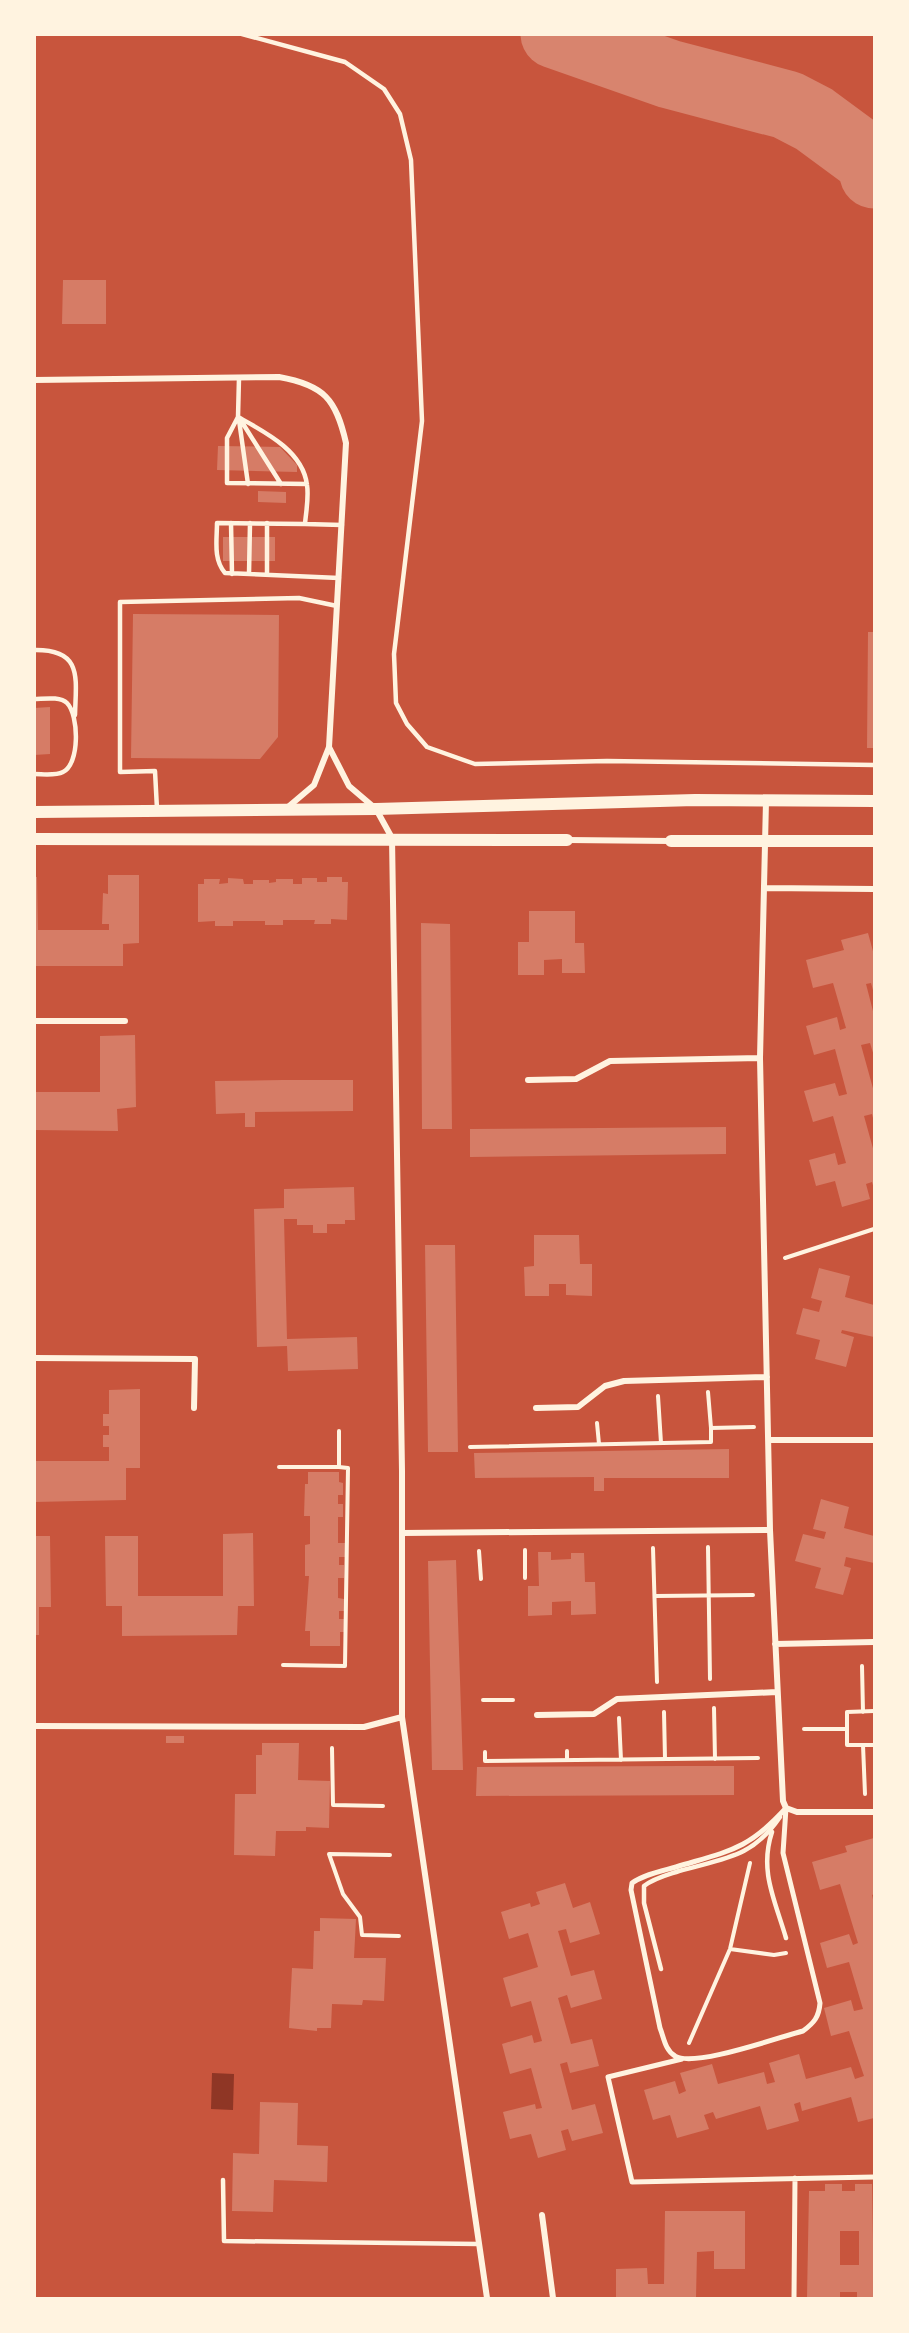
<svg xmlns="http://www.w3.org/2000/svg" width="909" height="2333" font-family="'Source Serif 4',serif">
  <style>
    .water { fill: #8f3625 }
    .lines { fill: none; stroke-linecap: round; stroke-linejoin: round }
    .taxiway { stroke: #d8846e; stroke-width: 69 }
    .building { fill: #d67c66; fill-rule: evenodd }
    .path { stroke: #fff3e0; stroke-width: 4 }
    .service { stroke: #fff3e0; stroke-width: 4.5 }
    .pedestrian { stroke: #fff3e0; stroke-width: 5 }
    .minor { stroke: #fff3e0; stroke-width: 6 }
    .secondary { stroke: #fff3e0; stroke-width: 12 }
  </style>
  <rect width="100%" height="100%" fill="#c8553d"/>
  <path class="water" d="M 212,2073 L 234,2074 L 233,2110 L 211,2109 Z"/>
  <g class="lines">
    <path class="taxiway" d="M 555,34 L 669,74 L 787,105 L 814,119 L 871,161 L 874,174"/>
  </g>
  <path class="building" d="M 63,280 L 106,280 L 106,324 L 62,324 Z
    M 218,446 L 280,447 L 297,465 L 297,472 L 217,470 Z
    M 258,491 L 286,492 L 286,503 L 258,502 Z
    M 223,537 L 275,537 L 275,561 L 223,561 Z
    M 133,614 L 279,615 L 278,737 L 260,759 L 131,758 Z
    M 868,632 L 874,632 L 874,748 L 867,748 Z
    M 50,707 L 50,754 L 34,755 L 34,708 Z
    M 108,875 L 139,875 L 139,943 L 123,944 L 123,966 L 34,966 L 34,877 L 37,877 L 38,930 L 109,930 L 109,924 L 102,924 L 103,893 L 108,894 Z
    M 327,877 L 342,877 L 342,882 L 348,882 L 347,920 L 331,919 L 331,924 L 314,924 L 315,920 L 283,920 L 283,925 L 265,925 L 265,921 L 233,921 L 233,926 L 215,926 L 215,921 L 198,922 L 198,884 L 204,884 L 204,879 L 220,879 L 219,884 L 228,883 L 228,878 L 243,879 L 244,884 L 253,884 L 253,880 L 269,880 L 269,883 L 276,882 L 276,879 L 293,879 L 293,884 L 302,884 L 302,878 L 317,878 L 317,882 L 327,882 Z
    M 529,911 L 575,911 L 575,943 L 584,943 L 585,973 L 562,973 L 562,959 L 544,960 L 544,975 L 518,975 L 518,942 L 529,942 Z
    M 421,923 L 450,924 L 452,1129 L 422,1129 Z
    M 868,933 L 874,955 L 874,994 L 871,983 L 866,984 L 874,1015 L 874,1056 L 870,1043 L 861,1045 L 874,1092 L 874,1122 L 872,1114 L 864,1116 L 874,1152 L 874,1189 L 872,1182 L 866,1184 L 870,1199 L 842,1207 L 835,1181 L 816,1186 L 809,1160 L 835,1153 L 838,1165 L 846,1163 L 833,1116 L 813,1122 L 804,1091 L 835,1083 L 839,1096 L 847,1094 L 835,1049 L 814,1055 L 806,1026 L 837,1017 L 840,1030 L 846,1028 L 833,983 L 813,988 L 806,960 L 844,950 L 841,940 Z
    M 135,1035 L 136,1107 L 117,1109 L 118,1131 L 34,1130 L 34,1092 L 100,1092 L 100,1036 Z
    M 283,1080 L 353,1080 L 353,1111 L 255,1112 L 255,1127 L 245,1127 L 245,1113 L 216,1114 L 215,1081 Z
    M 726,1127 L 726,1154 L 470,1157 L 470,1129 Z
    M 354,1187 L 355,1220 L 345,1220 L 345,1224 L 327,1224 L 327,1233 L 313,1233 L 313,1225 L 297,1225 L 297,1219 L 284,1219 L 287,1339 L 357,1337 L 358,1369 L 288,1371 L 287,1346 L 257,1347 L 254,1209 L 284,1208 L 284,1189 Z
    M 534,1235 L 579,1235 L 580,1264 L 592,1264 L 592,1296 L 566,1295 L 566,1284 L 549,1284 L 549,1296 L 525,1296 L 524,1267 L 534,1266 Z
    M 425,1245 L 455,1245 L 458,1452 L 428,1452 Z
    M 819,1268 L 850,1276 L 845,1297 L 874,1305 L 874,1337 L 842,1330 L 841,1333 L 854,1337 L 846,1367 L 815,1359 L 820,1340 L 796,1334 L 803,1308 L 819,1312 L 822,1301 L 811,1298 Z
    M 140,1389 L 140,1468 L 126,1468 L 126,1500 L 34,1502 L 34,1461 L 109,1461 L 109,1447 L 103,1447 L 103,1435 L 109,1435 L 109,1426 L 103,1426 L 103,1414 L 109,1414 L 109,1390 Z
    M 729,1449 L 729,1478 L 604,1478 L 604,1491 L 594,1491 L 594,1477 L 475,1478 L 474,1453 Z
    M 308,1472 L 339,1472 L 339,1482 L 343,1483 L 343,1495 L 338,1495 L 338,1504 L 343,1504 L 343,1517 L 338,1517 L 338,1543 L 345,1543 L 345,1557 L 339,1557 L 339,1565 L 344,1565 L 344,1578 L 338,1578 L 338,1598 L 344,1599 L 344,1611 L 339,1611 L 339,1619 L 344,1619 L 344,1632 L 340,1632 L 340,1646 L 310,1646 L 310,1631 L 305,1631 L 309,1576 L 305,1576 L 305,1545 L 310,1544 L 310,1516 L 304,1516 L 305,1484 L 308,1484 Z
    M 821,1499 L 849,1507 L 844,1528 L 874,1536 L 874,1563 L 846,1557 L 844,1566 L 851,1568 L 843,1595 L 815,1588 L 821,1568 L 795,1561 L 803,1534 L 824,1539 L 826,1532 L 813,1529 Z
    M 253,1533 L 254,1606 L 238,1606 L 237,1635 L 122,1636 L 122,1606 L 106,1606 L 105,1536 L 138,1536 L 138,1596 L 223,1596 L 223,1534 Z
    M 34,1536 L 50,1536 L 51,1607 L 39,1607 L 39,1635 L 34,1635 Z
    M 538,1552 L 551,1552 L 551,1560 L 571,1559 L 571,1553 L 584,1553 L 585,1582 L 595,1582 L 596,1614 L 571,1615 L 571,1601 L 552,1602 L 552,1615 L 528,1616 L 528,1586 L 539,1586 Z
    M 456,1560 L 463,1770 L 432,1770 L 428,1561 Z
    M 166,1736 L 184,1736 L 184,1743 L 166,1743 Z
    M 262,1743 L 299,1743 L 298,1780 L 330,1781 L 329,1828 L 306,1827 L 306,1831 L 276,1831 L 275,1856 L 234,1855 L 235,1794 L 256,1794 L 256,1755 L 262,1755 Z
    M 683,1766 L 734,1766 L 734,1795 L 476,1796 L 477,1767 Z
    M 874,1838 L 874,1894 L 872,1895 L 874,1904 L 874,2118 L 858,2122 L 851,2097 L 802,2111 L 800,2102 L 794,2104 L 799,2121 L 767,2130 L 760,2106 L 716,2119 L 713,2112 L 704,2115 L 709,2129 L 677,2138 L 670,2115 L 653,2120 L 644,2090 L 675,2081 L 679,2094 L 686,2091 L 680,2073 L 712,2064 L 718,2084 L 764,2072 L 767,2084 L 775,2082 L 769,2063 L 799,2054 L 806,2079 L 851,2067 L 855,2079 L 864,2076 L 849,2031 L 831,2036 L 824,2008 L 851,2000 L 854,2011 L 863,2009 L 849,1962 L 827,1968 L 820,1943 L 849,1934 L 853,1945 L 858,1943 L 840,1884 L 820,1890 L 812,1862 L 847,1852 L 845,1846 Z
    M 565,1883 L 573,1908 L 590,1902 L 600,1934 L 570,1943 L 566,1929 L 558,1931 L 571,1976 L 594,1970 L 602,1999 L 571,2008 L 567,1995 L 558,1998 L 571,2044 L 592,2039 L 599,2066 L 570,2073 L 567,2062 L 560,2064 L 572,2110 L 595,2104 L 603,2133 L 572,2141 L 568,2129 L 561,2131 L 566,2150 L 538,2158 L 531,2134 L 510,2139 L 503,2112 L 535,2104 L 536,2109 L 542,2108 L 531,2068 L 510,2074 L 502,2044 L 532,2035 L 534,2043 L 542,2041 L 531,2001 L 511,2007 L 503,1978 L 538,1967 L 528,1933 L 509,1939 L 501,1912 L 530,1903 L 531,1907 L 540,1904 L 536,1892 Z
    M 320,1918 L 356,1919 L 354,1958 L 386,1958 L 384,2001 L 363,2000 L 362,2005 L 332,2004 L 331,2028 L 317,2028 L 317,2031 L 289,2028 L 292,1968 L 313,1969 L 314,1931 L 320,1931 Z
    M 260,2102 L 298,2103 L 297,2145 L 328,2146 L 327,2182 L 274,2180 L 273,2212 L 232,2211 L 233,2153 L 259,2154 Z
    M 825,2184 L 842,2184 L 842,2191 L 855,2191 L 855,2184 L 872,2184 L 874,2298 L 857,2298 L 857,2292 L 840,2292 L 840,2298 L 807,2298 L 809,2191 L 825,2191 ZM 840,2231 L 859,2231 L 859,2265 L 840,2265 Z
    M 665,2211 L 745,2211 L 745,2269 L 714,2269 L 714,2251 L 697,2252 L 696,2298 L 616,2298 L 616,2269 L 647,2268 L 648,2284 L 664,2284 Z"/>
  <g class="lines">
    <path class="path" d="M 785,1258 L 874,1229
      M 708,1392 L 711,1428
      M 658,1396 L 661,1443
      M 597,1423 L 599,1444
      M 470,1447 L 711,1442 L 711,1428 L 754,1427
      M 279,1467 L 339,1467
      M 708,1547 L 710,1679
      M 653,1548 L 657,1682
      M 525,1550 L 525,1578
      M 479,1551 L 481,1579
      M 655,1596 L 753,1595
      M 283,1665 L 345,1666 L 348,1468 L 339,1467 L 339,1431
      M 862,1666 L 863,1712
      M 483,1700 L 513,1700
      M 714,1708 L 715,1759
      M 874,1711 L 847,1712 L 847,1745 L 874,1745
      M 664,1712 L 665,1759
      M 619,1718 L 621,1760
      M 804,1729 L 847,1729
      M 863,1745 L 865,1794
      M 332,1748 L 333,1805 L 383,1806
      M 567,1751 L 567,1760
      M 485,1752 L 485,1761 L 758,1758
      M 390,1855 L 329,1854 L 343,1894 L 360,1917 L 362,1935 L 399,1936
      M 730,1949 L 774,1955 L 786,1953
      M 689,2043 L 730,1949 L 750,1863"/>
    <path class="service" d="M 242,34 L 345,62 L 384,89 L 400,114 L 411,160 L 422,421 L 394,654 L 396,703 L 407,724 L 427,747 L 475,764 L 607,761 L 874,765
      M 239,378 L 238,417 C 265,432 303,451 307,485 C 309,497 306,512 305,524 L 342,525
      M 238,417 L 227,438 L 227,483 L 307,484
      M 240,419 L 281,484
      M 239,420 L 248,484
      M 231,523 L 232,574
      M 305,524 L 217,523 C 217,540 213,559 225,573 L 339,578
      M 249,574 L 250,523
      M 267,575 L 267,523
      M 34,650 C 83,649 76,678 75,715
      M 34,699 C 43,699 60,696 67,703 C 79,715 80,764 63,772 C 55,776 43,774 34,774
      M 157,809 L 155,771 L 120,772 L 120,602 L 299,598 L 337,606
      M 772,1832 C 759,1871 775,1900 786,1938
      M 661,1969 L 644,1903 L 644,1886 C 654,1878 667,1875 679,1871 C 725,1858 752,1858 780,1817
      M 223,2180 L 224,2241 L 478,2244"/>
    <path class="pedestrian" d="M 786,1808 L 783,1853 L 820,2003 C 819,2017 814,2023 803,2031 C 779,2037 694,2068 675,2056 C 665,2050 664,2038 660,2028 L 631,1890 L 632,1883 C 645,1874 662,1871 676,1867 C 729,1851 748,1850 786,1808 Z
      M 682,2059 L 608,2077 L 632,2182 L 874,2177
      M 794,2298 L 795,2178"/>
    <path class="minor" d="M 34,380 L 279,377 C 324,385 336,399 346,443 L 329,747 L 314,785 L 288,807
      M 329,747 L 349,786 L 376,809 L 392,838 L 402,1471 L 402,1717 L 487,2298
      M 766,801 L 760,1058 L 770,1530 L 783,1801 L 786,1808 L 797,1812 L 874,1812
      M 567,840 L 671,841
      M 764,888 L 874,889
      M 34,1021 L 125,1021
      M 528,1080 L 576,1079 L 610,1061 L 760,1058
      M 34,1358 L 195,1359 L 194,1408
      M 536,1408 L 578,1407 L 605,1386 L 624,1381 L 767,1377
      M 769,1440 L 874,1440
      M 402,1533 L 770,1530
      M 775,1644 L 874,1642
      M 537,1715 L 594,1714 L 617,1699 L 777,1692
      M 34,1726 L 364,1727 L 402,1717
      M 542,2215 L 553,2298"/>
    <path class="secondary" d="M 34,812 L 376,809 L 695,800 L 874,801
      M 34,839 L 567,840
      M 671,841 L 874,841"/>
  </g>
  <rect width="909" height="2333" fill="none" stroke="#fff3e0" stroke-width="72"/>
</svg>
